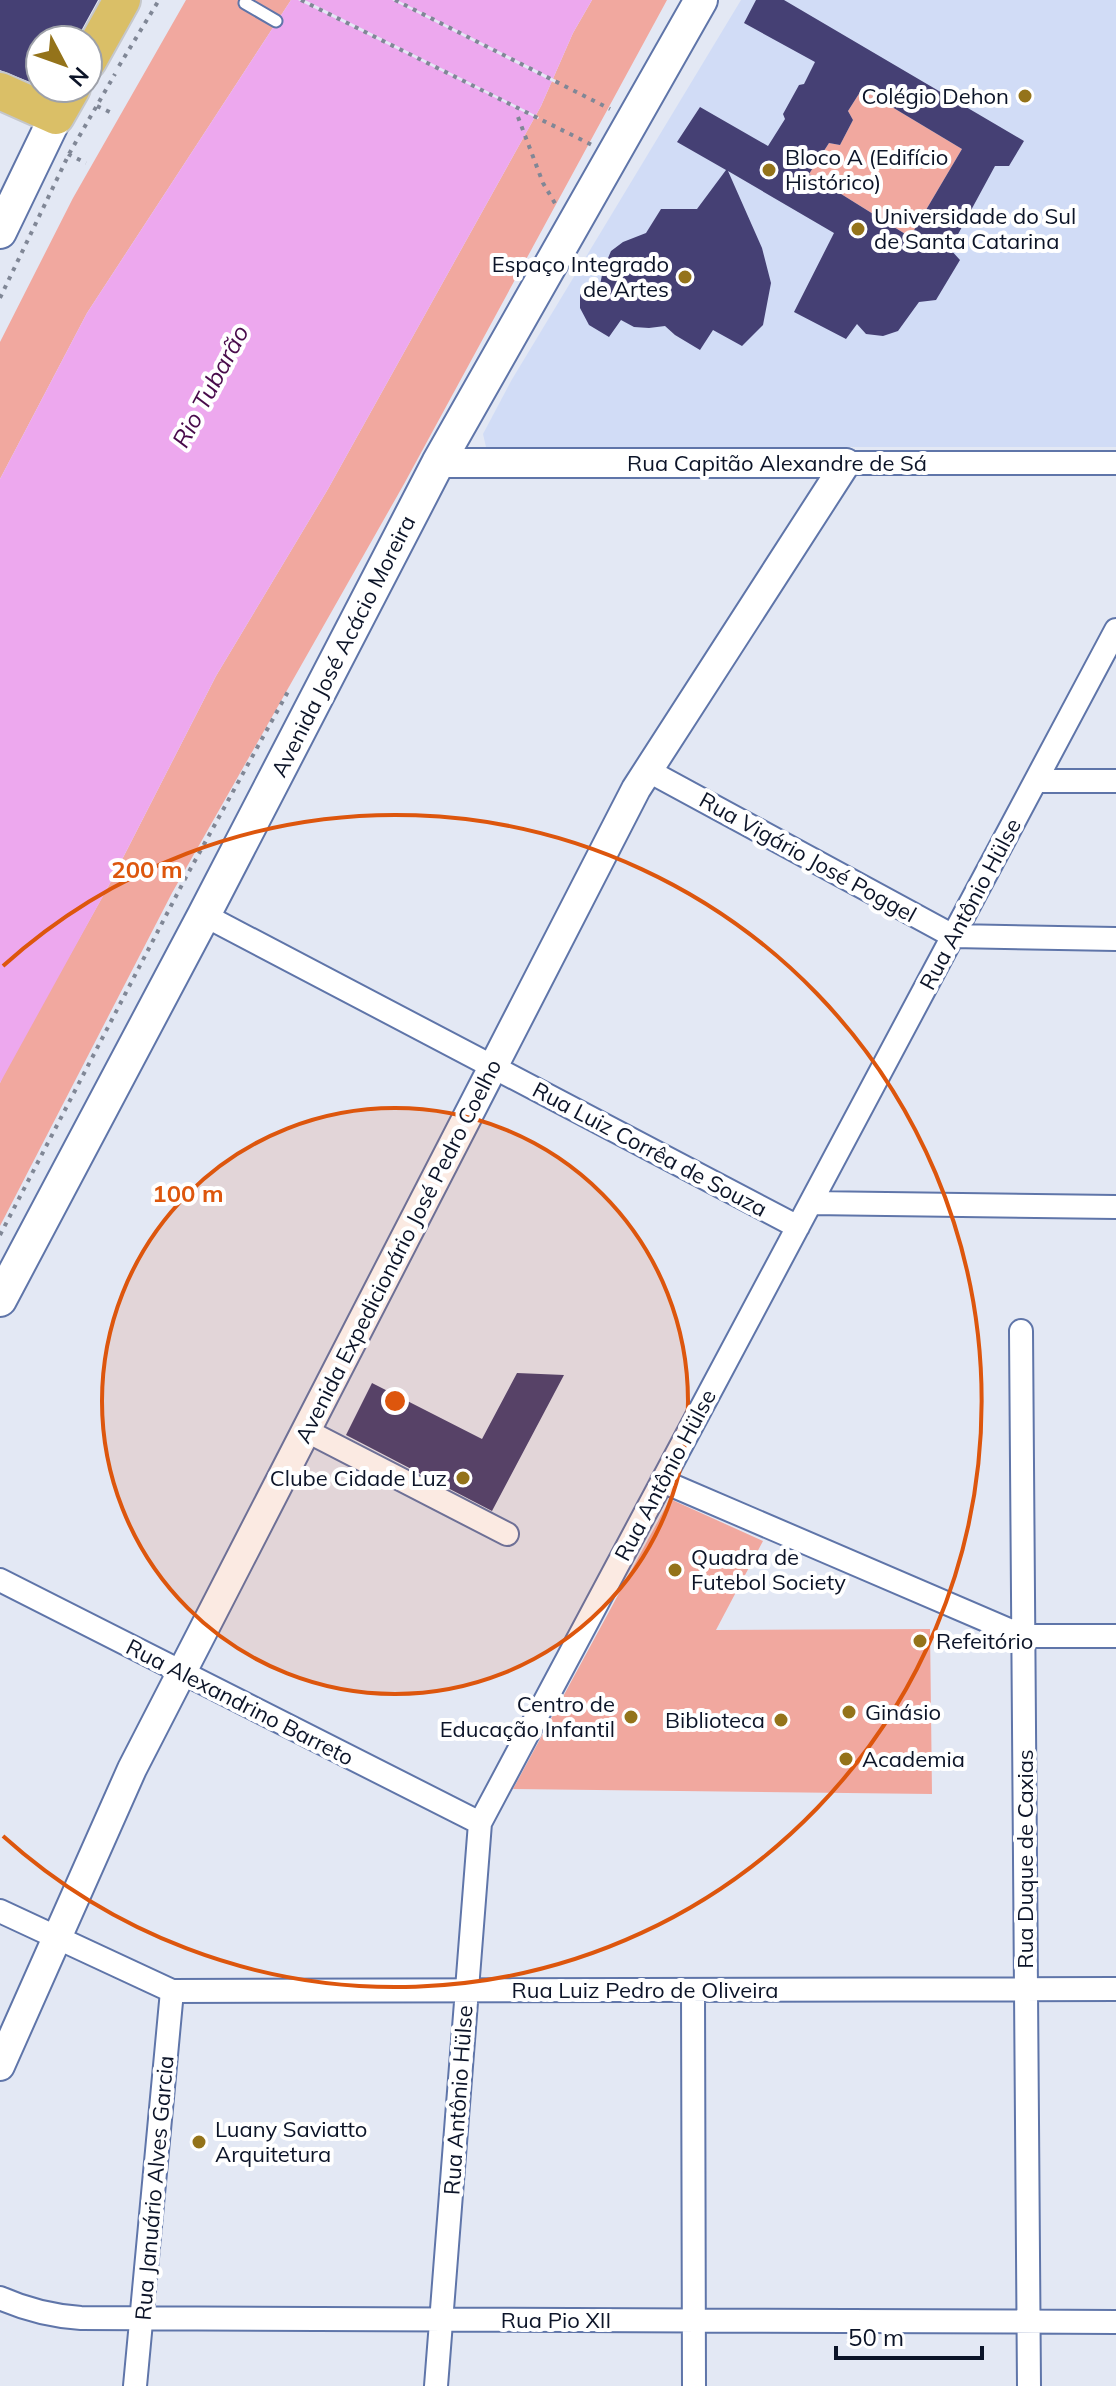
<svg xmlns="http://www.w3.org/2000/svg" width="1116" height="2386" font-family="Mulish,sans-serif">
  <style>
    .built { fill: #d1dcf6 }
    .green { fill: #f1a89f }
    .water { fill: #eda8ee }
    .pier { fill: #e3e8f4 }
    .building { fill: #454074; fill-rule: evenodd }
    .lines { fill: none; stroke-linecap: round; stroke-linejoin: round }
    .service-casing { stroke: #5f75a9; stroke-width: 15 }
    .minor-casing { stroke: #5f75a9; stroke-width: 26 }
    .tertiary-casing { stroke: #5f75a9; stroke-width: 32 }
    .secondary-casing { stroke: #5f75a9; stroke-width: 36 }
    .primary-casing { stroke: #c5c7cb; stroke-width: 40 }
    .path { stroke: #808796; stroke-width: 4; stroke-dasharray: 4 6; stroke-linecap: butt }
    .service { stroke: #fff; stroke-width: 11 }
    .minor { stroke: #fff; stroke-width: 22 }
    .tertiary { stroke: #fff; stroke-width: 28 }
    .secondary { stroke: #fff; stroke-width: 32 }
    .primary { stroke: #dabf67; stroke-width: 36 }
    .ring { fill: none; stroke: #dd560d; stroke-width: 4 }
    .poi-dot { fill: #94731a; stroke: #fff; stroke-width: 3 }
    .labels { text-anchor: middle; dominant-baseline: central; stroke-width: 8; stroke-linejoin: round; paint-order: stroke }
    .poi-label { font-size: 22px; fill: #0c1428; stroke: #fff; text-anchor: start }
    .street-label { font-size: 22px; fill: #0c1428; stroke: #fff }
    .water-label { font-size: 24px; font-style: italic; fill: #480a4a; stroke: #fff }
    .centre { fill: #dd560d; stroke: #fff; stroke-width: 4 }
    .ring-label { font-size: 24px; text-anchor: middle; font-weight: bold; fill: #dd560d; stroke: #fff; stroke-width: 8; stroke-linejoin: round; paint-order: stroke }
  </style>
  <rect width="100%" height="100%" fill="#e3e8f4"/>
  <path class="built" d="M 741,0 L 1116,0 L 1116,447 L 486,447 L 483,434 L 511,381 Z"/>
  <path class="green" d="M 186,0 L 291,0 L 87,313 L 0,479 L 0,342 L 73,198 Z
    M 592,0 L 667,0 L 404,484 L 172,893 L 0,1226 L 0,1083 L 6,1069 L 108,887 L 216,676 L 328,489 L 541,106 L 573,33 Z
    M 862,89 L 962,149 L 910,237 L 809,174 L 829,143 L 840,145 L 853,120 L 848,111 Z
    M 670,1499 L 763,1541 L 716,1630 L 930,1629 L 932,1794 L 513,1789 Z"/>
  <path class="water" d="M 291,0 L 592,0 L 573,33 L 541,106 L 328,489 L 216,676 L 108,887 L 0,1083 L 0,479 L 87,313 Z"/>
  <path class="pier" d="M 298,0 L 305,0 L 539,117 L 538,119 Z
    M 392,0 L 397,0 L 556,80 L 555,83 Z"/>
  <path class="building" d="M 0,0 L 98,0 L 76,40 L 40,40 L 40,86 L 0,70 Z
    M 756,0 L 784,0 L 1024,141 L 1009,166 L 995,166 L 950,249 L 960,260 L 936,300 L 919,302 L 898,331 L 883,336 L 866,334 L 857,324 L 846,339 L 794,312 L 834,233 L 728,171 L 762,248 L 771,283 L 763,325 L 742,346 L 713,330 L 700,350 L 675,335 L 665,326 L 649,328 L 634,327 L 621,320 L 609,337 L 589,325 L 580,308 L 580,294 L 599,290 L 603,270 L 611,251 L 623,242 L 646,233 L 661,209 L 697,209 L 726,170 L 677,142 L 700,107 L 768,146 L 785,119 L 783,114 L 799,85 L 804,84 L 815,62 L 744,23 ZM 862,89 L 962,149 L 910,237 L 809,174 L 829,143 L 840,145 L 853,120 L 848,111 Z
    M 517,1373 L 564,1375 L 492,1511 L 346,1435 L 372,1383 L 482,1439 Z"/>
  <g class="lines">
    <defs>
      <path id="service" d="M 245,3 L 276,21"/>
      <path id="minor" d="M 846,463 L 1116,463
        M 647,770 L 953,936 L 1116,939
        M 1036,781 L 1116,781
        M 204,915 L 798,1227
        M 811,1203 L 1116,1207
        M 1021,1331 L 1029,2386
        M 305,1430 L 507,1534
        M 662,1481 L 1023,1636 L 1116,1636
        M 0,1580 L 480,1823
        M 0,1911 L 172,1991 L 1116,1989
        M 693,1990 L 694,2386
        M 0,2298 C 27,2310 51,2316 81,2318 L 1116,2322
        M 135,2386 L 172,1991
        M 436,2386 L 480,1823 L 1116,630"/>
      <path id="tertiary" d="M 438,463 L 846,463
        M 0,2066 L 132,1769 L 636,789 L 846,463"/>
      <path id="secondary" d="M 0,232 L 56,116
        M 0,1300 L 204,915 L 438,463 L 701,0"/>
      <path id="primary" d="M 88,61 L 122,0
        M 0,91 L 56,116 L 72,88"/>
    </defs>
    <use href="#service" class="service-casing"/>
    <use href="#minor" class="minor-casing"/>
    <use href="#tertiary" class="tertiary-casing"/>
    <use href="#secondary" class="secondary-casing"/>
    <use href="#primary" class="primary-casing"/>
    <path class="path" d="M 301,0 L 592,145
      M 395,0 L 610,109
      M 119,66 L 159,0
      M 97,106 L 114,114
      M 518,117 L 543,183 L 556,205
      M 68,154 L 86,163
      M 0,298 L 69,154 L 115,74
      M 0,1235 L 186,877 L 290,688"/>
    <use href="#service" class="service"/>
    <use href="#minor" class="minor"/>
    <use href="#tertiary" class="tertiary"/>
    <use href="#secondary" class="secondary"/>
    <use href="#primary" class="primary"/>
  </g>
  <circle cx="395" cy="1401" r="293" fill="#dd560d" fill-opacity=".12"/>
  <g class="ring">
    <circle cx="395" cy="1401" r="293"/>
    <path d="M3 966A586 586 0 1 1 3 1836"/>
  </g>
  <g class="poi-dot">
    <circle cx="1025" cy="96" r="8"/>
    <circle cx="769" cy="170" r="8"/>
    <circle cx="858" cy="229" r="8"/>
    <circle cx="685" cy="277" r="8"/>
    <circle cx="463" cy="1478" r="8"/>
    <circle cx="675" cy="1570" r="8"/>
    <circle cx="920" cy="1641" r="8"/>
    <circle cx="849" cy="1712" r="8"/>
    <circle cx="631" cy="1717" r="8"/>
    <circle cx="781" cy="1720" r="8"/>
    <circle cx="846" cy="1759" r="8"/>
    <circle cx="199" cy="2142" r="8"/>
  </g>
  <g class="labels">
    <g class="poi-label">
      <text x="1009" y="96" text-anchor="end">Colégio Dehon</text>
      <text x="785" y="157">Bloco A (Edifício<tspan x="785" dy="25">Histórico)</tspan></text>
      <text x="874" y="216">Universidade do Sul<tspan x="874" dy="25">de Santa Catarina</tspan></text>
      <text x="669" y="264" text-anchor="end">Espaço Integrado<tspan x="669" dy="25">de Artes</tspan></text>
      <text x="447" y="1478" text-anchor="end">Clube Cidade Luz</text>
      <text x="691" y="1557">Quadra de<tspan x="691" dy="25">Futebol Society</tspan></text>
      <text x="936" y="1641">Refeitório</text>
      <text x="615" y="1704" text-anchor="end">Centro de<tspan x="615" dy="25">Educação Infantil</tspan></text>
      <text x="865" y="1712">Ginásio</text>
      <text x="765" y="1720" text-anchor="end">Biblioteca</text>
      <text x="862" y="1759">Academia</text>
      <text x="215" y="2129">Luany Saviatto<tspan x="215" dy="25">Arquitetura</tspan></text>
    </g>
    <g class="street-label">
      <text x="777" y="463">Rua Capitão Alexandre de Sá</text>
      <text transform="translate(343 646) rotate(-63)">Avenida José Acácio Moreira</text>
      <text transform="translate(808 857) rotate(29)">Rua Vigário José Poggel</text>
      <text transform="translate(970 904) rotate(-62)">Rua Antônio Hülse</text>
      <text transform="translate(650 1149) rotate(28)">Rua Luiz Corrêa de Souza</text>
      <text transform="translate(398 1251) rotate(-63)">Avenida Expedicionário José Pedro Coelho</text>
      <text transform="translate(665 1475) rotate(-62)">Rua Antônio Hülse</text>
      <text transform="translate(240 1702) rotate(27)">Rua Alexandrino Barreto</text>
      <text transform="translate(1025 1859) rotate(-90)">Rua Duque de Caxias</text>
      <text x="645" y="1990">Rua Luiz Pedro de Oliveira</text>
      <text transform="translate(458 2100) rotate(-86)">Rua Antônio Hülse</text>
      <text transform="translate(154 2188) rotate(-85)">Rua Januário Alves Garcia</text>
      <text x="556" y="2320">Rua Pio XII</text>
    </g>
    <g class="water-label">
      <text transform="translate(210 386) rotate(-62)">Rio Tubarão</text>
    </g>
  </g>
  <circle cx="395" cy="1401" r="12" class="centre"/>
  <g class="ring-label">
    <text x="147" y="878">200 m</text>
    <text x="188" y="1202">100 m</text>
  </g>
  <g transform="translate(64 64) rotate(131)"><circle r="38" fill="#ffffff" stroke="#9ea1a9" stroke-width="2"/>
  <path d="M0-6L14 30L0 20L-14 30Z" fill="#94731a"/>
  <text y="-12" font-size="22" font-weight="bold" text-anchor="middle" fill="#0c1428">N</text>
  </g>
  <path d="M836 2346v12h146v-12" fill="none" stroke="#0c1428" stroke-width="4"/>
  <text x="848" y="2346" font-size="24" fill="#0c1428" stroke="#ffffff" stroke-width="6" paint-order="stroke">50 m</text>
</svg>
